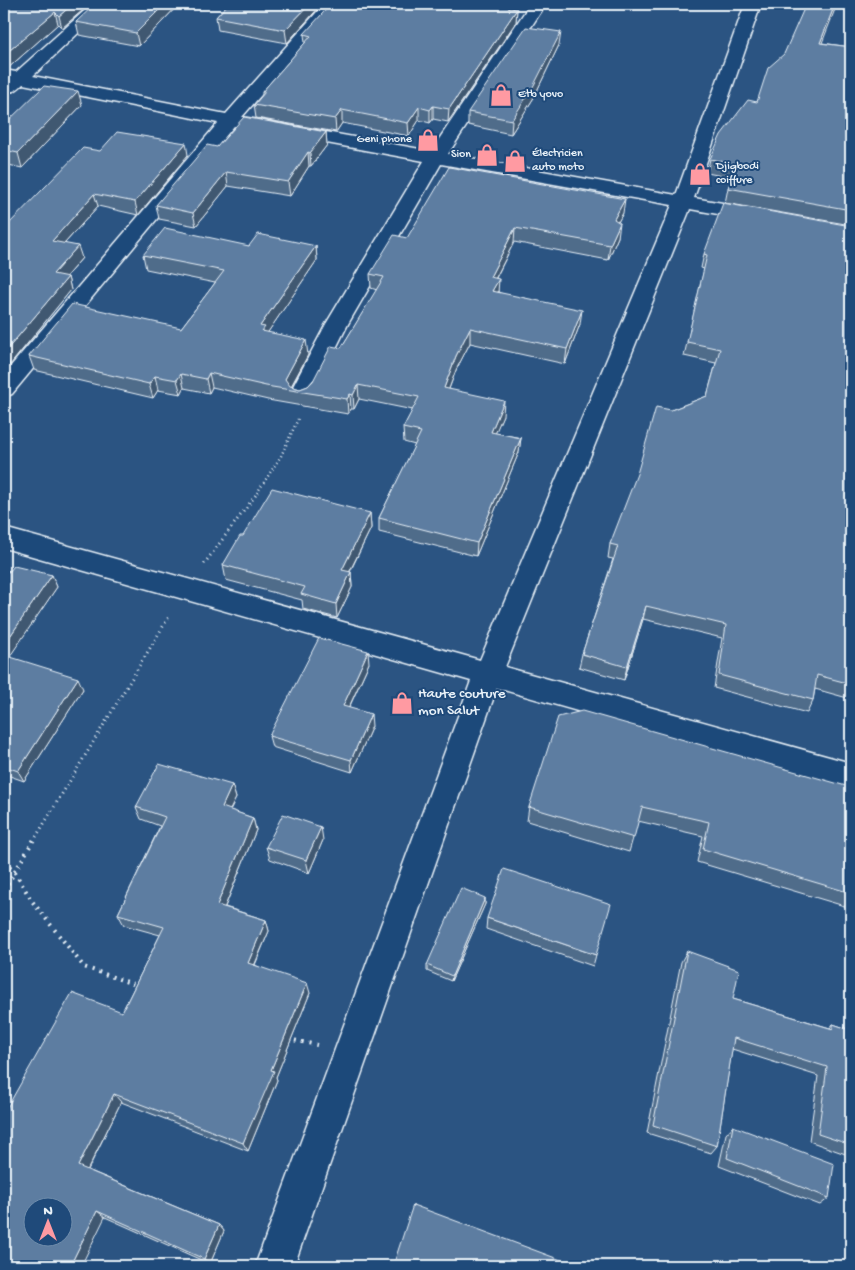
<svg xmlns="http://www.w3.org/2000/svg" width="855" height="1270" font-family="'Gochi Hand',sans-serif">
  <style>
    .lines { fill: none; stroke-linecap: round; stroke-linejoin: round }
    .street-casing { stroke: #e8f1f8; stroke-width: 3 }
    .path-far2 { stroke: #e8f1f8; stroke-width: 2.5; stroke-dasharray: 1 3; stroke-linecap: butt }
    .path-far1 { stroke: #e8f1f8; stroke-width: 3; stroke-dasharray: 1 4; stroke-linecap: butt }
    .path { stroke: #e8f1f8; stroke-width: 4; stroke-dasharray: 2 5; stroke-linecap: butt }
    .street { fill: #1f4a7a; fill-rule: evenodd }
    .wall { fill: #506c8a; stroke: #e8f1f8 }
    .shaded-wall { fill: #415871; stroke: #e8f1f8 }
    .building { fill: #5d7da1; stroke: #e8f1f8; fill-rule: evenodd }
    .labels { text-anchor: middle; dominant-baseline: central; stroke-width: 4; stroke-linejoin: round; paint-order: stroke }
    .far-poi-label { font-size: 12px; fill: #e8f1f8; stroke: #1f4a7a; text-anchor: start }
    .poi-label { font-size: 15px; fill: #e8f1f8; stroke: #1f4a7a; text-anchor: start }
  </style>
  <rect width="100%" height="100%" fill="#2b5482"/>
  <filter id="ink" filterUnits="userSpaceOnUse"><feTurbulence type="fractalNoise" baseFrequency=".02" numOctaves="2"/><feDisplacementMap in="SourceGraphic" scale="10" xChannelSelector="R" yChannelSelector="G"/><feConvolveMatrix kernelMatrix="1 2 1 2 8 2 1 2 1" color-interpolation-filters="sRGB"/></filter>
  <g filter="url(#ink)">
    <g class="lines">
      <defs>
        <path id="street" d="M 92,4 L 109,4 L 33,76 L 226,114 L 324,4 L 340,4 L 242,117 L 431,151 L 530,4 L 546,4 L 448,154 L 676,195 L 745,4 L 761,4 L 694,198 L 757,209 L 764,211 L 767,215 L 764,219 L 757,221 L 690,209 L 505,667 L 851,763 L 851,789 L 497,688 L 294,1266 L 255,1266 L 471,681 L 4,548 L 4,528 L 480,660 L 672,205 L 441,164 L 348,324 L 313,394 L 309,399 L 301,402 L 293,399 L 289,394 L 326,324 L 424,161 L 234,126 L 12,394 L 4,397 L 4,374 L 218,123 L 23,84 C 17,90 13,93 4,91 L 4,83 L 7,81 L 4,80 L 4,70 L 16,72 Z"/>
      </defs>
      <use href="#street" class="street-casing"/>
      <path class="path-far2" d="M 257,493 L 281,456 L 298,419"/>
      <path class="path-far1" d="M 204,564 L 258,492
        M 36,837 L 170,615"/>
      <path class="path" d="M 4,863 L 14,871 L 32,901 L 84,967 L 139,986
        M 4,890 L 36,836
        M 288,1039 L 317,1045"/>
      <use href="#street" class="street"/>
    </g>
    <path class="wall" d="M 4,4 L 90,4 L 62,28 L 58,24 L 7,69 L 4,69 Z
      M 179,4 L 139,46 L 79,35 L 76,22 Z
      M 228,4 L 322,4 L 287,43 L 218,30 L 216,17 Z
      M 514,6 L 513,9 L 517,9 L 516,22 L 448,122 L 433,119 L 430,123 L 419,120 L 409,136 L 342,123 L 336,132 L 256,118 L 254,105 L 262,95 L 262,92 L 305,43 L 304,34 Z
      M 822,43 L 851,47 L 851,225 L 725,203 L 728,188 L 732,178 L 707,173 L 710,159 L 757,102 L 784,54 Z
      M 559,45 L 533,99 L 511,134 L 468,125 L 468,112 Z
      M 82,105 L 22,168 L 4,164 L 4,125 Z
      M 326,132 L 327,145 L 311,166 L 309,166 L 290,196 L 228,186 L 196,226 L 159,219 L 156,205 L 217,147 Z
      M 100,151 L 188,155 L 138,215 L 98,206 L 65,243 L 82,258 L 66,277 L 68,277 L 71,290 L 10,365 L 4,363 L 4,229 Z
      M 623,213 L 618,222 L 618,237 L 608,260 L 514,242 L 496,278 L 498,292 L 580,324 L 565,364 L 470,343 L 456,370 L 449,389 L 503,415 L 495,433 L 521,438 L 519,452 L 476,556 L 379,532 L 379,518 L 415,445 L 404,442 L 403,428 L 413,410 L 359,399 L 354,409 L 351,409 L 348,414 L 268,400 L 212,387 L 209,393 L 184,388 L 181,394 L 158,390 L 153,398 L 34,370 L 29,356 L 181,328 L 215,283 L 146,269 L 143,255 L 249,246 L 316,246 L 317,260 L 268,332 L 308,355 L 291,386 L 300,389 L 308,386 L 341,348 L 377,290 L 371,288 L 370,274 L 407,238 Z
      M 851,226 L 851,699 L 815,689 L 813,700 L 807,713 L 714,688 L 722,638 L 643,619 L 624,680 L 579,667 L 582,654 L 613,559 L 608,558 L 610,544 L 671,410 L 707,396 L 716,363 L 684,356 L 704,269 L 701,268 L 704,254 Z
      M 370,513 L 371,528 L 350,572 L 351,572 L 352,587 L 337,618 L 303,609 L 302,600 L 226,580 L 223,565 L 243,536 Z
      M 4,570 L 52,575 L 57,587 L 9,657 L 83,689 L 24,781 L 4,774 Z
      M 369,663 L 349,708 L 372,726 L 352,772 L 272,747 L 269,736 Z
      M 232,785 L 236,798 L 230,810 L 253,818 L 256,830 L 225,907 L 266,920 L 269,931 L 255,965 L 310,993 L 276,1077 L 277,1080 L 248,1151 L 121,1102 L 88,1170 L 219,1225 L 224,1231 L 210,1264 L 105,1217 L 4,1266 L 122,1012 L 160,935 L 124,925 L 118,914 L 160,826 L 141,819 L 136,807 Z
      M 851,786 L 851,908 L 697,862 L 703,836 L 638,821 L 629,852 L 527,821 L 529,807 Z
      M 323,840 L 309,873 L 270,859 L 266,847 Z
      M 485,898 L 485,904 L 451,981 L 427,971 L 427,965 Z
      M 487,918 L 596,955 L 593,966 L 486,929 Z
      M 687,951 L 733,999 L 830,1028 L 833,1024 L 851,1030 L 851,1156 L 809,1141 L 818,1076 L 732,1049 L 717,1146 L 711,1153 L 647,1133 L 681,962 Z
      M 733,1126 L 829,1198 L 820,1205 L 719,1166 L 726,1134 Z"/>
    <path class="shaded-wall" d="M 73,4 L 90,4 L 62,28 L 59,16 Z
      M 165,4 L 179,4 L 139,46 L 136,33 Z
      M 310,4 L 322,4 L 287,43 L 285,30 Z
      M 511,4 L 515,4 L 514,6 L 513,11 L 508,8 Z
      M 835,4 L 837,4 L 817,56 L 820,43 Z
      M 517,9 L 516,22 L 448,122 L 449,109 Z
      M 55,12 L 58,24 L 7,69 L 4,55 Z
      M 561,32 L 559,45 L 533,99 L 511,134 L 512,120 Z
      M 78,91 L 82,105 L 22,168 L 18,153 Z
      M 433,106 L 433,119 L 430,123 L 430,110 Z
      M 419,107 L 419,120 L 409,136 L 408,123 Z
      M 342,110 L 342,123 L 336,132 L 335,119 Z
      M 326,132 L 327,145 L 311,166 L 310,153 Z
      M 186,143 L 188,155 L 138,215 L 135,202 Z
      M 308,152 L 309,166 L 290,196 L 288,182 Z
      M 226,172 L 228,186 L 196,226 L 193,213 Z
      M 94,194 L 98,206 L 56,253 L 52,241 Z
      M 625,199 L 623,213 L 612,233 L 614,219 Z
      M 620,223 L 618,237 L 608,260 L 610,245 Z
      M 515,228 L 514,242 L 489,291 L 490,277 Z
      M 78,246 L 82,258 L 57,287 L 53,274 Z
      M 316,246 L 317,260 L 266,335 L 260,326 Z
      M 68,277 L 71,290 L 10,365 L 5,352 Z
      M 499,279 L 498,293 L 492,291 Z
      M 582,310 L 580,324 L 565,364 L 567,349 Z
      M 470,328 L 470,343 L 456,370 L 444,402 L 444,388 L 456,356 Z
      M 306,340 L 308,355 L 289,390 L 285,379 Z
      M 209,373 L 212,387 L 209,393 L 206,379 Z
      M 181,374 L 184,388 L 181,394 L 177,380 Z
      M 155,376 L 158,390 L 153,398 L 149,384 Z
      M 358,385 L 359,399 L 354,409 L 353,395 Z
      M 350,394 L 351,409 L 348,414 L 347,399 Z
      M 504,401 L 503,415 L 490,446 L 491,432 Z
      M 521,438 L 519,452 L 476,556 L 477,543 Z
      M 370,513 L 371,528 L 343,585 L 342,570 Z
      M 351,572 L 352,587 L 337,618 L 336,604 Z
      M 52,575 L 57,587 L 4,665 L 4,645 Z
      M 646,606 L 643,619 L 624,680 L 627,667 Z
      M 368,651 L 369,663 L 344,718 L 343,706 Z
      M 78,678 L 83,689 L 24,781 L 18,771 Z
      M 371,714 L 372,726 L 352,772 L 351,760 Z
      M 232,785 L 236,798 L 225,820 L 222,807 Z
      M 253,818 L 256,830 L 221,916 L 217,905 Z
      M 321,827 L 323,840 L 309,873 L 306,860 Z
      M 485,898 L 485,904 L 451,981 L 452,976 Z
      M 266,920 L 269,931 L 251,973 L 248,963 Z
      M 307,983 L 310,993 L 276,1077 L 277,1080 L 248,1151 L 243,1143 L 271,1070 Z
      M 114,1094 L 121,1102 L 86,1173 L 78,1166 Z
      M 97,1211 L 105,1217 L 81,1266 L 70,1266 Z
      M 219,1225 L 224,1231 L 210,1264 L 204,1259 Z"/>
    <path class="building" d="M 4,4 L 73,4 L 59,16 L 55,12 L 4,55 L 4,15 L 10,10 L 4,9 Z
      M 95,4 L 165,4 L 136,33 L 76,22 Z
      M 228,4 L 310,4 L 285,30 L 216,17 Z
      M 331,4 L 511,4 L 508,8 L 517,9 L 449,109 L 433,106 L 430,110 L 419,107 L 408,123 L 342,110 L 335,119 L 254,105 L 265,92 L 262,92 L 311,36 L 304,34 Z
      M 806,4 L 835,4 L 820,43 L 851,47 L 851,210 L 728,188 L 737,164 L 710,159 L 721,135 L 748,100 L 757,102 L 768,68 L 784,54 Z
      M 526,27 L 561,32 L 534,85 L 512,120 L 468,112 Z
      M 44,86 L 78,91 L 18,153 L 4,150 L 4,125 Z
      M 244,117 L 326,132 L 310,153 L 308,152 L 288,182 L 226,172 L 193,213 L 156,205 L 207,145 L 217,147 Z
      M 117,132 L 186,143 L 135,202 L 94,194 L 52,241 L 78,246 L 53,274 L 68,277 L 5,352 L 4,352 L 4,229 L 83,148 L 100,151 Z
      M 449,167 L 625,199 L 614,219 L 620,223 L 610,245 L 515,228 L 490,277 L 499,279 L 492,291 L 582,310 L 567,349 L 470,328 L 456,356 L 444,388 L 504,401 L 491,432 L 521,438 L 477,543 L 379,518 L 421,432 L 403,428 L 419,397 L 358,385 L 353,395 L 350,394 L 347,399 L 266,386 L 209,373 L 206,379 L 181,374 L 177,380 L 155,376 L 149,384 L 29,356 L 72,304 L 181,328 L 224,271 L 143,255 L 165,228 L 249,246 L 258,234 L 316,246 L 260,326 L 265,327 L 262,331 L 306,340 L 285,379 L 290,386 L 300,389 L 308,386 L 313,381 L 331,346 L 341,348 L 384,277 L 370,274 L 394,235 L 407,238 Z
      M 723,203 L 851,226 L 851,684 L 817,675 L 813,700 L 719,675 L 726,625 L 646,606 L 627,667 L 582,654 L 618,546 L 610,544 L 637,474 L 656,407 L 671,410 L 707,396 L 720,349 L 687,342 L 707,255 L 704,254 Z
      M 272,488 L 370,513 L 342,570 L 351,572 L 336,604 L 301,594 L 305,587 L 223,565 L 240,536 L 243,536 Z
      M 14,566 L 52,575 L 4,645 L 4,570 L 9,572 Z
      M 319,638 L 368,651 L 343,706 L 371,714 L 351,760 L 269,736 Z
      M 4,655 L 78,678 L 18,771 L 4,766 Z
      M 582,711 L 846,786 L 851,786 L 851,893 L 703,849 L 709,822 L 642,807 L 634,838 L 529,807 L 558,717 Z
      M 159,764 L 232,785 L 222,807 L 253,818 L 217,905 L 266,920 L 248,963 L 307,983 L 271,1070 L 274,1071 L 243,1143 L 114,1094 L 78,1166 L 219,1225 L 204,1259 L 97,1211 L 70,1266 L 4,1266 L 4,1113 L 72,993 L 122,1012 L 164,927 L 118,914 L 165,817 L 136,807 ZM 32,1208 L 62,1208 L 62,1238 L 32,1238 Z
      M 283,814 L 321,827 L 306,860 L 266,847 Z
      M 504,869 L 611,904 L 596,955 L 487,918 Z
      M 461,888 L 485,898 L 452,976 L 427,965 Z
      M 687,951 L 739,970 L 733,999 L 833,1029 L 833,1024 L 851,1030 L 851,1145 L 818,1134 L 827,1067 L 734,1038 L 717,1146 L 653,1125 Z
      M 733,1126 L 834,1164 L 829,1198 L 727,1158 Z
      M 413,1205 L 577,1266 L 393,1266 Z"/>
  </g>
  <defs>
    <symbol id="shop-bare" viewBox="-9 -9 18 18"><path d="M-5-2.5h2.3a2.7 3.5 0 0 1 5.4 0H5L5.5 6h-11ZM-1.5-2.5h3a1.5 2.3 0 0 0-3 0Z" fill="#ff9aa2" stroke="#1f4a7a" stroke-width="2.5" paint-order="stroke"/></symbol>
  </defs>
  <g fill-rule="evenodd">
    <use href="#shop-bare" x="485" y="79" width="32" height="32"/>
    <use href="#shop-bare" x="412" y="124" width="32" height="32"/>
    <use href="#shop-bare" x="471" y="139" width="32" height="32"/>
    <use href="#shop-bare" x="499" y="145" width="32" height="32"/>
    <use href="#shop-bare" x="684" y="158" width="32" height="32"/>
    <use href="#shop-bare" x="386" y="687" width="32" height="32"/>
  </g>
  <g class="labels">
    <g class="far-poi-label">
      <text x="518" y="95">Etb yovo</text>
      <text x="412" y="140" text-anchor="end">Geni phone</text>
      <text x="532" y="154">Électricien<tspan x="532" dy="14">auto moto</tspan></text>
      <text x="471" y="155" text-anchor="end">Sion</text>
      <text x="716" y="167">Djigbodi<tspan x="716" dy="14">coiffure</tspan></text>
    </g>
    <g class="poi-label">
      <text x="418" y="694">Haute couture<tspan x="418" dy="17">mon Salut</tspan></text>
    </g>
  </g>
  <rect width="855" height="1270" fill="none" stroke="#1f4a7a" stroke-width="20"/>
  <rect x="10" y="10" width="835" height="1250" fill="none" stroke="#e8f1f8" stroke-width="2" filter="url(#ink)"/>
  <g transform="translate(48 1222)"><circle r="24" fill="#1f4a7a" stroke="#6f8dac"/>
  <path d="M0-4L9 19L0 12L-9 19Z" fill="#ff9aa2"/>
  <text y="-8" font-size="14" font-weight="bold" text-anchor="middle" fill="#e8f1f8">N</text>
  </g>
</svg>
